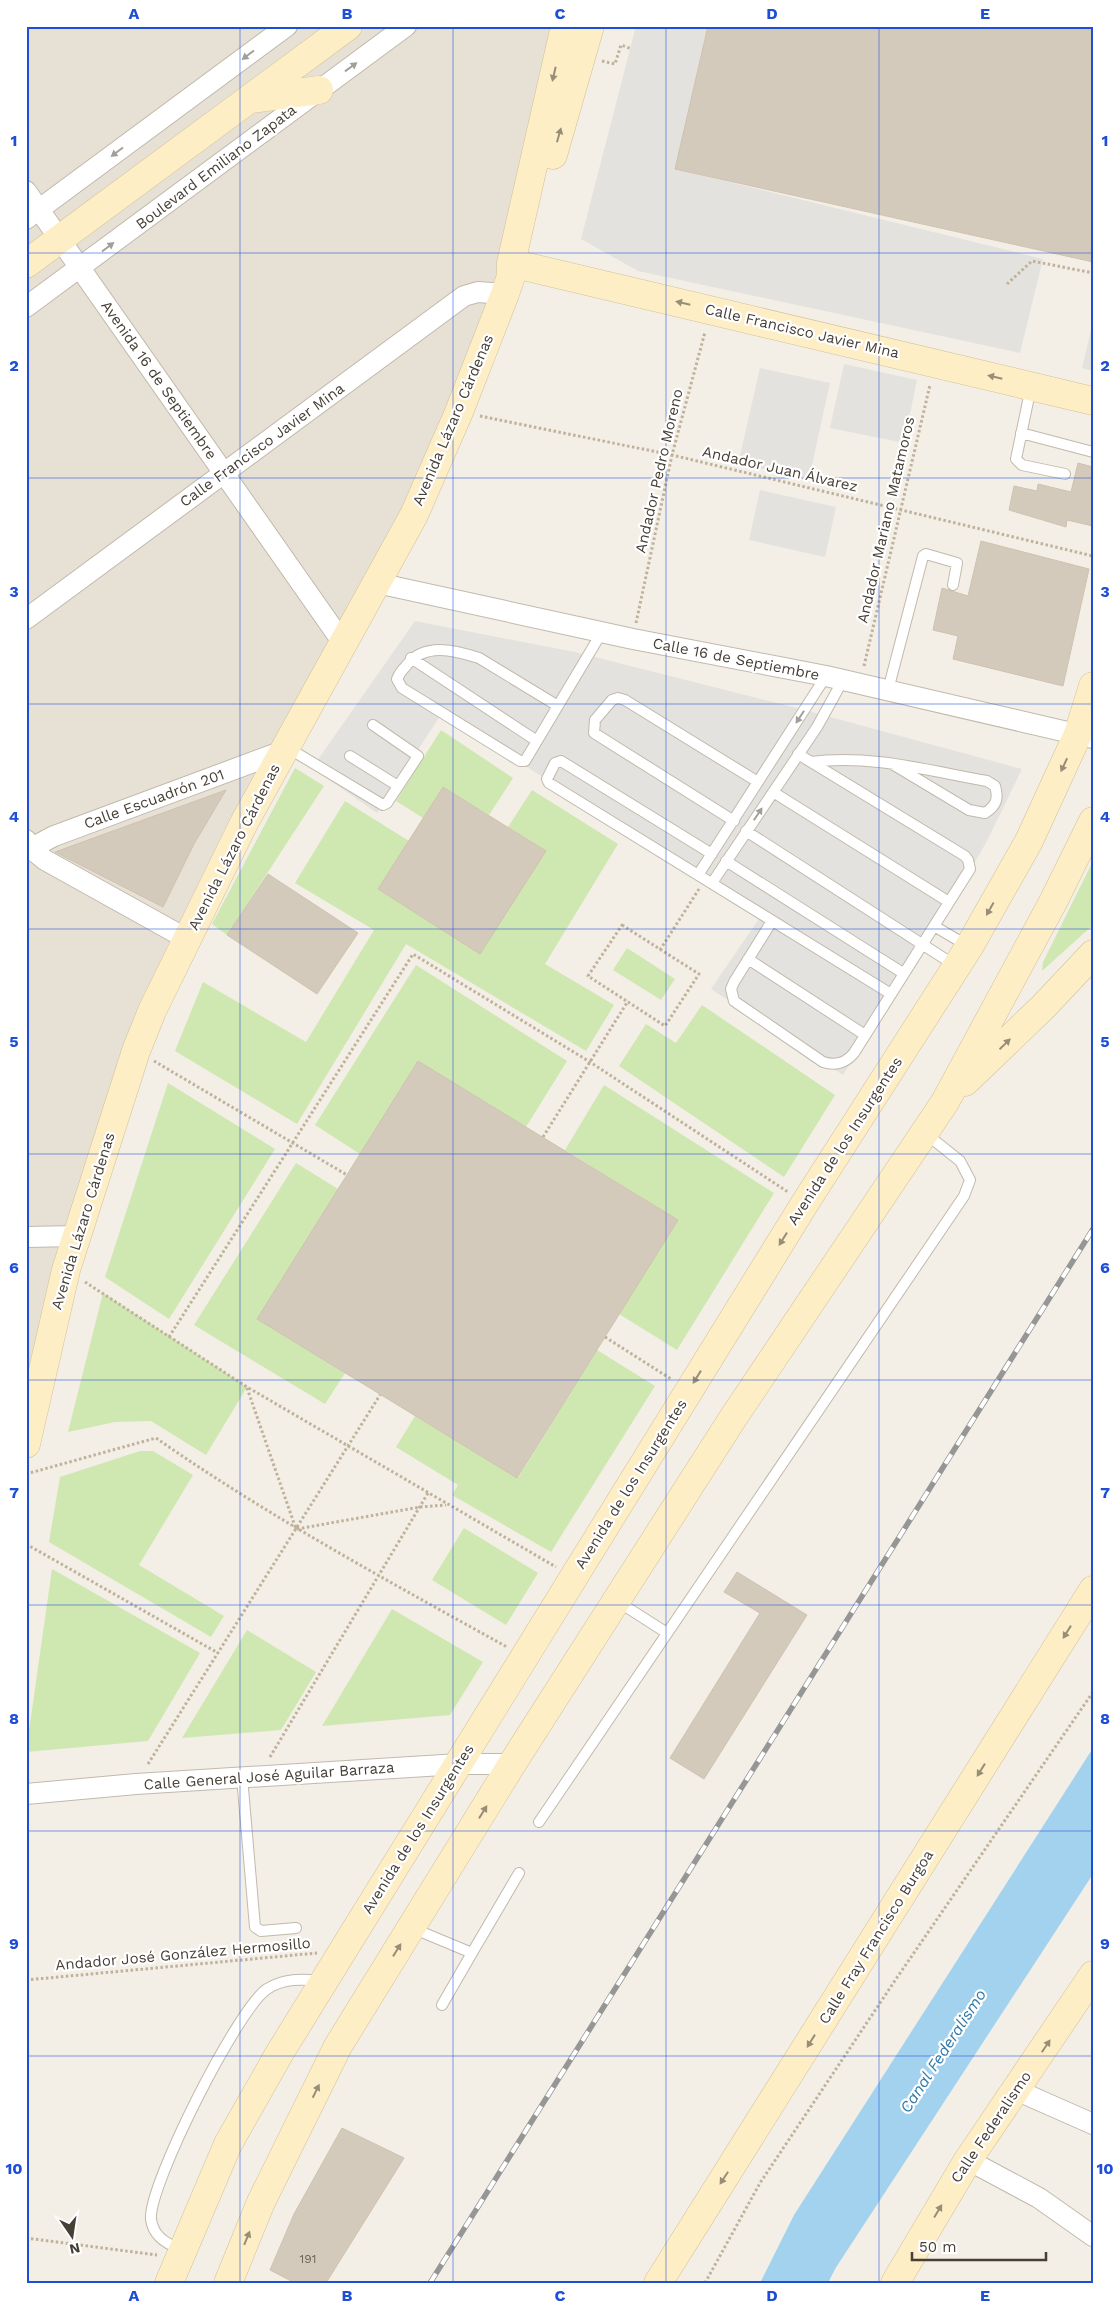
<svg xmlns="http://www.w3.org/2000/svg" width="1119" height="2309" font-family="'Work Sans',sans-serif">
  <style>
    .residential { fill: #e7e0d5 }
    .green { fill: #cfe7b0 }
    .parking { fill: #e4e2de }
    .water { fill: #a3d2ef }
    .building { fill: #d4cabc; stroke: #cfc2af }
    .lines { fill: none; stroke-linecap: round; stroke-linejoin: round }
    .lane-casing { stroke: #c1b9ac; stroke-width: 12 }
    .street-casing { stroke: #c1b9ac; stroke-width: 22 }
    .secondary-casing { stroke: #d2c197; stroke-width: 29 }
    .path { stroke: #c0b19b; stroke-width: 3; stroke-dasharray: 2.5 2.5; stroke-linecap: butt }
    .lane { stroke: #fff; stroke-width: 10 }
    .street { stroke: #fff; stroke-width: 20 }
    .secondary { stroke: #fdeec6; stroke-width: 28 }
    .rail-casing { stroke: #969696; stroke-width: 5.5 }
    .rail { stroke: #fff; stroke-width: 4; stroke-dasharray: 11; stroke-linecap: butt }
    .oneway { fill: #a29f9a }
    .oneway2 { fill: #988e77 }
    .grid { fill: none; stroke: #1d4ed8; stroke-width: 1; stroke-opacity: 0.55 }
    .labels { text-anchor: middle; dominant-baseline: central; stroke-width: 4.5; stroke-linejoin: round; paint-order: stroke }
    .number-label { font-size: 12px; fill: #6a6258 }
    .street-label { font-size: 15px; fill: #463f36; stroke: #fff }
    .water-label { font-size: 16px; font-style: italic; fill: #2f79a8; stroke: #fff }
    .neatline { fill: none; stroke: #1d4ed8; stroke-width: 2 }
    .grid-label { font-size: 16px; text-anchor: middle; font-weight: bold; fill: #1d4ed8 }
  </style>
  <rect width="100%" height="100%" fill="#f3efe6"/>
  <path class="residential" d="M 26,26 L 580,26 L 497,333 L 152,1026 L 26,1446 Z"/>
  <path class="green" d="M 441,730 L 513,778 L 489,815 L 443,787 L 423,818 L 396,801 Z
    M 295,768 L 324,786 L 227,935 L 212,924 Z
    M 532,790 L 618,844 L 545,964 L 614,1005 L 586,1051 L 406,944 L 297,1124 L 175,1051 L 203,982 L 306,1042 L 374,930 L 295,883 L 345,801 L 409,841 L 378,889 L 480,953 L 545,851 L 508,827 Z
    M 1093,861 L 1093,925 L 1042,971 L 1043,962 Z
    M 627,948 L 675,979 L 661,1000 L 613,970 Z
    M 416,965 L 567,1061 L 526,1127 L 418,1061 L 360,1154 L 315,1125 Z
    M 702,1005 L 835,1095 L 784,1177 L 619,1066 L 646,1024 L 676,1043 Z
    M 168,1083 L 275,1149 L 169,1319 L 105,1277 Z
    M 604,1085 L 774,1193 L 677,1350 L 619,1314 L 678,1220 L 565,1150 Z
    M 296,1163 L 338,1189 L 258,1319 L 345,1373 L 325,1404 L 194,1325 Z
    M 103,1293 L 247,1387 L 206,1455 L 151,1421 L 115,1422 L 68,1432 Z
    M 597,1350 L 655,1386 L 551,1552 L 452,1495 L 458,1485 L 396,1447 L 415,1416 L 518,1478 Z
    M 140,1451 L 153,1451 L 193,1475 L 139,1565 L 224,1616 L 211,1637 L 49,1542 L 60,1477 Z
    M 464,1528 L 538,1573 L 506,1625 L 432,1580 Z
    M 52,1569 L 200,1653 L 148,1741 L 26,1752 Z
    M 392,1609 L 483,1662 L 450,1715 L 322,1726 Z
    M 247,1630 L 316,1672 L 281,1730 L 182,1738 Z"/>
  <path class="parking" d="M 636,26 L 708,26 L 676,169 L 1043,259 L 1020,353 L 638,271 L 581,239 Z
    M 1093,322 L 1093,371 L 1082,368 Z
    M 844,364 L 917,380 L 904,443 L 830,428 Z
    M 760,368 L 830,383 L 809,479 L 738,464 Z
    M 760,490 L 836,507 L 825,557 L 749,540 Z
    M 415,621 L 575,652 L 797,708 L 1022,769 L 987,841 L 925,949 L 843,1075 L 711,989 L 761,916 L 442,713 L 377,813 L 312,768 Z"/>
  <path class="water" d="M 1093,1748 L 1093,1874 L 835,2269 L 828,2283 L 760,2283 L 794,2215 Z"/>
  <path class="building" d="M 708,26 L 1093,26 L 1093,262 L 675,169 Z
    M 1078,463 L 1093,467 L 1093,526 L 1067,520 L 1066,527 L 1009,510 L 1014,486 L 1037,491 L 1038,484 L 1071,492 Z
    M 981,541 L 1089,569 L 1063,686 L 953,659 L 958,636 L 933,630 L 942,588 L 968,596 Z
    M 443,787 L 546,851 L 480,954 L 378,889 Z
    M 226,790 L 194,844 L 163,907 L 55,852 Z
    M 268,874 L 358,933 L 317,994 L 227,935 Z
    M 418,1061 L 678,1220 L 517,1478 L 257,1319 Z
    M 737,1572 L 807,1615 L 704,1779 L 670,1758 L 760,1613 L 724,1592 Z
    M 342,2128 L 404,2158 L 326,2283 L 295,2283 L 270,2270 L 294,2214 Z"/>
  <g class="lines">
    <defs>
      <path id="lane" d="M 1031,387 L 1016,459 L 1022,465 L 1065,474
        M 1021,433 L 1093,452
        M 411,658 L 537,741
        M 888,690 L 923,556 L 926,554 L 957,563 L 953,585
        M 558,706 L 479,658 C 454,650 424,642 406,666 C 402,670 399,674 397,679 L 402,688 L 520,761 L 525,761 L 602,632
        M 288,748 L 383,805 L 387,803 L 418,756 L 373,725
        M 350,756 L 398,786
        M 811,762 C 869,754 930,771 987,781 L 995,786 C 999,799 996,806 985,813 L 969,810 L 894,765
        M 773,792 L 949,902
        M 734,821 L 594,733 L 595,720 L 612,700 L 618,698 L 625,700 L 758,782
        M 746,831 L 956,966
        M 712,854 L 561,761 L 555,763 L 547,779 L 549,783 L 891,994
        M 726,861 L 903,973
        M 698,875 L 826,676
        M 712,883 L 817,727 L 843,680
        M 772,921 L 734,982 L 731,989 L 734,1001 L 823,1062 C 835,1066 846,1063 854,1053 L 970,869 L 968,860 L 965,856 L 798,754
        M 934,926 L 968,946
        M 748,959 L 865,1035
        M 617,1601 L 667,1633
        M 242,1777 L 255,1927 L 261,1931 L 296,1928
        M 539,1822 L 964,1196 L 970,1180 L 960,1161 L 925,1133
        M 412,1928 L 472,1953 L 442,2005
        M 472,1953 L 519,1873
        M 181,2249 C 166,2244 153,2236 151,2219 C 148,2186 238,2008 267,1989 C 284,1978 301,1979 322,1981"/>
      <path id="street" d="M 26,191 L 343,643
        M 26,219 L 287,26
        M 26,307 L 406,26
        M 377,583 L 633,639 L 826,676 L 1093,738
        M 26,619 L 464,296 L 478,292 L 505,294
        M 26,840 L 30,848 L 45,860 L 187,939
        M 26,851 L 54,836 L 283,751
        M 26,1237 L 76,1236
        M 26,1794 L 136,1784 L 459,1764 L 512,1764
        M 1016,2090 L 1093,2124
        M 968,2160 L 1039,2198 L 1093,2236"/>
      <path id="secondary" d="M 252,99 L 319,90
        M 553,155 L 590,26
        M 511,263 L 1093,401
        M 26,264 L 348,26
        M 965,1082 L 1043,1007 L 1093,954
        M 26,1444 L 66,1270 L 136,1051 L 152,1011 L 244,823 L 414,515 L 459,412 L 505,294 L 511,276 L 511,263 L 565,26
        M 169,2283 L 228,2144 L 279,2054 L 805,1203 L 969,947 L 1029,841 L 1078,734 L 1093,686
        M 228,2283 L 261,2202 L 338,2046 L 512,1764 L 733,1418 L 945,1102 L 1053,902 L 1093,821
        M 658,2283 L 1093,1590
        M 895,2283 L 968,2160 L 1093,1975"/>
    </defs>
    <use href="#lane" class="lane-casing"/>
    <use href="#street" class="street-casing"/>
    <use href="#secondary" class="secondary-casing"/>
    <path class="path" d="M 602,61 L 615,64 L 621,45 L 632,49
      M 1007,284 L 1032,261 L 1093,273
      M 480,416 L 672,455 L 1093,556
      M 636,623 L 672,455 L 705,332
      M 864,666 L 930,385
      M 622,925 L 699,974 L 665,1026 L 588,976 Z
      M 660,950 L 699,889
      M 154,1061 L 347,1175
      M 543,1137 L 628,1001
      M 85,1282 L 247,1387 L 556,1567
      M 169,1337 L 413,954 L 590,1062 L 788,1192
      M 605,1337 L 671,1379
      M 247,1388 L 296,1529
      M 26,1474 L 156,1438 C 268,1516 388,1581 507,1647
      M 297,1529 L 420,1507 L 446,1505
      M 26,1544 L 218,1653
      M 270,1757 L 428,1493
      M 148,1764 L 380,1395
      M 26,1980 L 317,1953
      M 26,2238 L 157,2255
      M 705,2283 L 760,2183 L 896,1979 L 1093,1692"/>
    <use href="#lane" class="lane"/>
    <use href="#street" class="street"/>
    <use href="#secondary" class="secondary"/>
    <defs>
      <path id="rail" d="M 430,2283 L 1093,1229"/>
    </defs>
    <use href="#rail" class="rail-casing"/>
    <use href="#rail" class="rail"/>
  </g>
  <defs><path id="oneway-solid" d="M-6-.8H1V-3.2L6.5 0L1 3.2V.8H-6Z" transform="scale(1.25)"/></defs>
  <g class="oneway">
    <use href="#oneway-solid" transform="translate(248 55) rotate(143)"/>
    <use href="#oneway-solid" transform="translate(351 67) rotate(-36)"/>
    <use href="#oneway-solid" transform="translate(117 152) rotate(143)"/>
    <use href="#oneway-solid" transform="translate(108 247) rotate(-37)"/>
    <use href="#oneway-solid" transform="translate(800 717) rotate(123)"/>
    <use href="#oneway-solid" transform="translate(758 814) rotate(-56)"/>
  </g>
  <g class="oneway2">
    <use href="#oneway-solid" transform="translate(554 74) rotate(103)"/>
    <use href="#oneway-solid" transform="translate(559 135) rotate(-74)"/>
    <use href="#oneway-solid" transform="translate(683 303) rotate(-167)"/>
    <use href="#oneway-solid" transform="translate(995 377) rotate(-167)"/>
    <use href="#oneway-solid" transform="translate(1064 765) rotate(115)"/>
    <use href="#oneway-solid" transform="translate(990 909) rotate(119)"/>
    <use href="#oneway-solid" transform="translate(1005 1044) rotate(-44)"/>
    <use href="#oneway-solid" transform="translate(783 1239) rotate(122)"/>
    <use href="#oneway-solid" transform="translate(697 1377) rotate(122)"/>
    <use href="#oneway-solid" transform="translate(1067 1632) rotate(122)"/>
    <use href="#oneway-solid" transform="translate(981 1770) rotate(122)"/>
    <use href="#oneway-solid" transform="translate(483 1812) rotate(-58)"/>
    <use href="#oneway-solid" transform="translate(397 1950) rotate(-58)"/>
    <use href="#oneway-solid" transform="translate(811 2041) rotate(122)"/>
    <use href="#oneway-solid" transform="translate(1046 2046) rotate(-56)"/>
    <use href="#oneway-solid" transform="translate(316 2091) rotate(-64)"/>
    <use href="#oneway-solid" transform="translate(724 2178) rotate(123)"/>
    <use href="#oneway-solid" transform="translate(938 2211) rotate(-59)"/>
    <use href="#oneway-solid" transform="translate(247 2238) rotate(-68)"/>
  </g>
  <path class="grid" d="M 240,26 L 240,2283M 453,26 L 453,2283M 666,26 L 666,2283M 879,26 L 879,2283M 26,253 L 1093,253M 26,478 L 1093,478M 26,704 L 1093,704M 26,929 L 1093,929M 26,1154 L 1093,1154M 26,1380 L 1093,1380M 26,1605 L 1093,1605M 26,1831 L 1093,1831M 26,2056 L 1093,2056"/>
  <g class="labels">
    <g class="number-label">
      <text x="308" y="2259">191</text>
    </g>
    <g class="street-label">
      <text transform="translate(216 167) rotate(-37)">Boulevard Emiliano Zapata</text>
      <text transform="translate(802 331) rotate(13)">Calle Francisco Javier Mina</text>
      <text transform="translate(159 380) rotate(55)">Avenida 16 de Septiembre</text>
      <text transform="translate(453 420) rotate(-67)">Avenida Lázaro Cárdenas</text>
      <text transform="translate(262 445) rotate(-36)">Calle Francisco Javier Mina</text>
      <text transform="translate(780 469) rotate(13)">Andador Juan Álvarez</text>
      <text transform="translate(659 471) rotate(-77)">Andador Pedro Moreno</text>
      <text transform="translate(886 520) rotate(-77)">Andador Mariano Matamoros</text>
      <text transform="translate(736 659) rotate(11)">Calle 16 de Septiembre</text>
      <text transform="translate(154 799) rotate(-20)">Calle Escuadrón 201</text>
      <text transform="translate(234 847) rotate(-63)">Avenida Lázaro Cárdenas</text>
      <text transform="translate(845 1141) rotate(-57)">Avenida de los Insurgentes</text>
      <text transform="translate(83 1221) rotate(-73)">Avenida Lázaro Cárdenas</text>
      <text transform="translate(631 1484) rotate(-58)">Avenida de los Insurgentes</text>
      <text transform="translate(269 1776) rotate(-4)">Calle General José Aguilar Barraza</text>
      <text transform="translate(418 1829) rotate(-58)">Avenida de los Insurgentes</text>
      <text transform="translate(876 1937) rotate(-58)">Calle Fray Francisco Burgoa</text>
      <text transform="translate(183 1954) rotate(-5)">Andador José González Hermosillo</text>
      <text transform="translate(991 2127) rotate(-56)">Calle Federalismo</text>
    </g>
    <g class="water-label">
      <text transform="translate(943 2051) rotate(-57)">Canal Federalismo</text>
    </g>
  </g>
  <rect width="1119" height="2309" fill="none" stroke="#ffffff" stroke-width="55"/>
  <g transform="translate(72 2236) rotate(167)" stroke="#ffffff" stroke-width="4" paint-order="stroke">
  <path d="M0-4L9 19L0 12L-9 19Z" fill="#463f36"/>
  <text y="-8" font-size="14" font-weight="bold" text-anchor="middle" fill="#463f36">N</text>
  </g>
  <path d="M912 2252v8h134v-8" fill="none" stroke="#463f36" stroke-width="2.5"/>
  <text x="919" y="2252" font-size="15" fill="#463f36" stroke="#ffffff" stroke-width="4" paint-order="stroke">50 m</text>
  <rect x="28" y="28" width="1064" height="2254" class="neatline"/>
  <g class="grid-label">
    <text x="134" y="19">A</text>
    <text x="347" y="19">B</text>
    <text x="560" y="19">C</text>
    <text x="772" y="19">D</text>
    <text x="985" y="19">E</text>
    <text x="14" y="146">1</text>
    <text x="1105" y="146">1</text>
    <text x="14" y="371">2</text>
    <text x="1105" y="371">2</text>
    <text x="14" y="597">3</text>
    <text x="1105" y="597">3</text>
    <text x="14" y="822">4</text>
    <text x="1105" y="822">4</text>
    <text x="14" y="1047">5</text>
    <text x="1105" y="1047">5</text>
    <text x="14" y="1273">6</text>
    <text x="1105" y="1273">6</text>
    <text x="14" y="1498">7</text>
    <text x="1105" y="1498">7</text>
    <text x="14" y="1724">8</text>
    <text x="1105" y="1724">8</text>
    <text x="14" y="1949">9</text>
    <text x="1105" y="1949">9</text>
    <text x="14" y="2174">10</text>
    <text x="1105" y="2174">10</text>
    <text x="134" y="2301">A</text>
    <text x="347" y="2301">B</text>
    <text x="560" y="2301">C</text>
    <text x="772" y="2301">D</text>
    <text x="985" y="2301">E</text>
  </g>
</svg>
